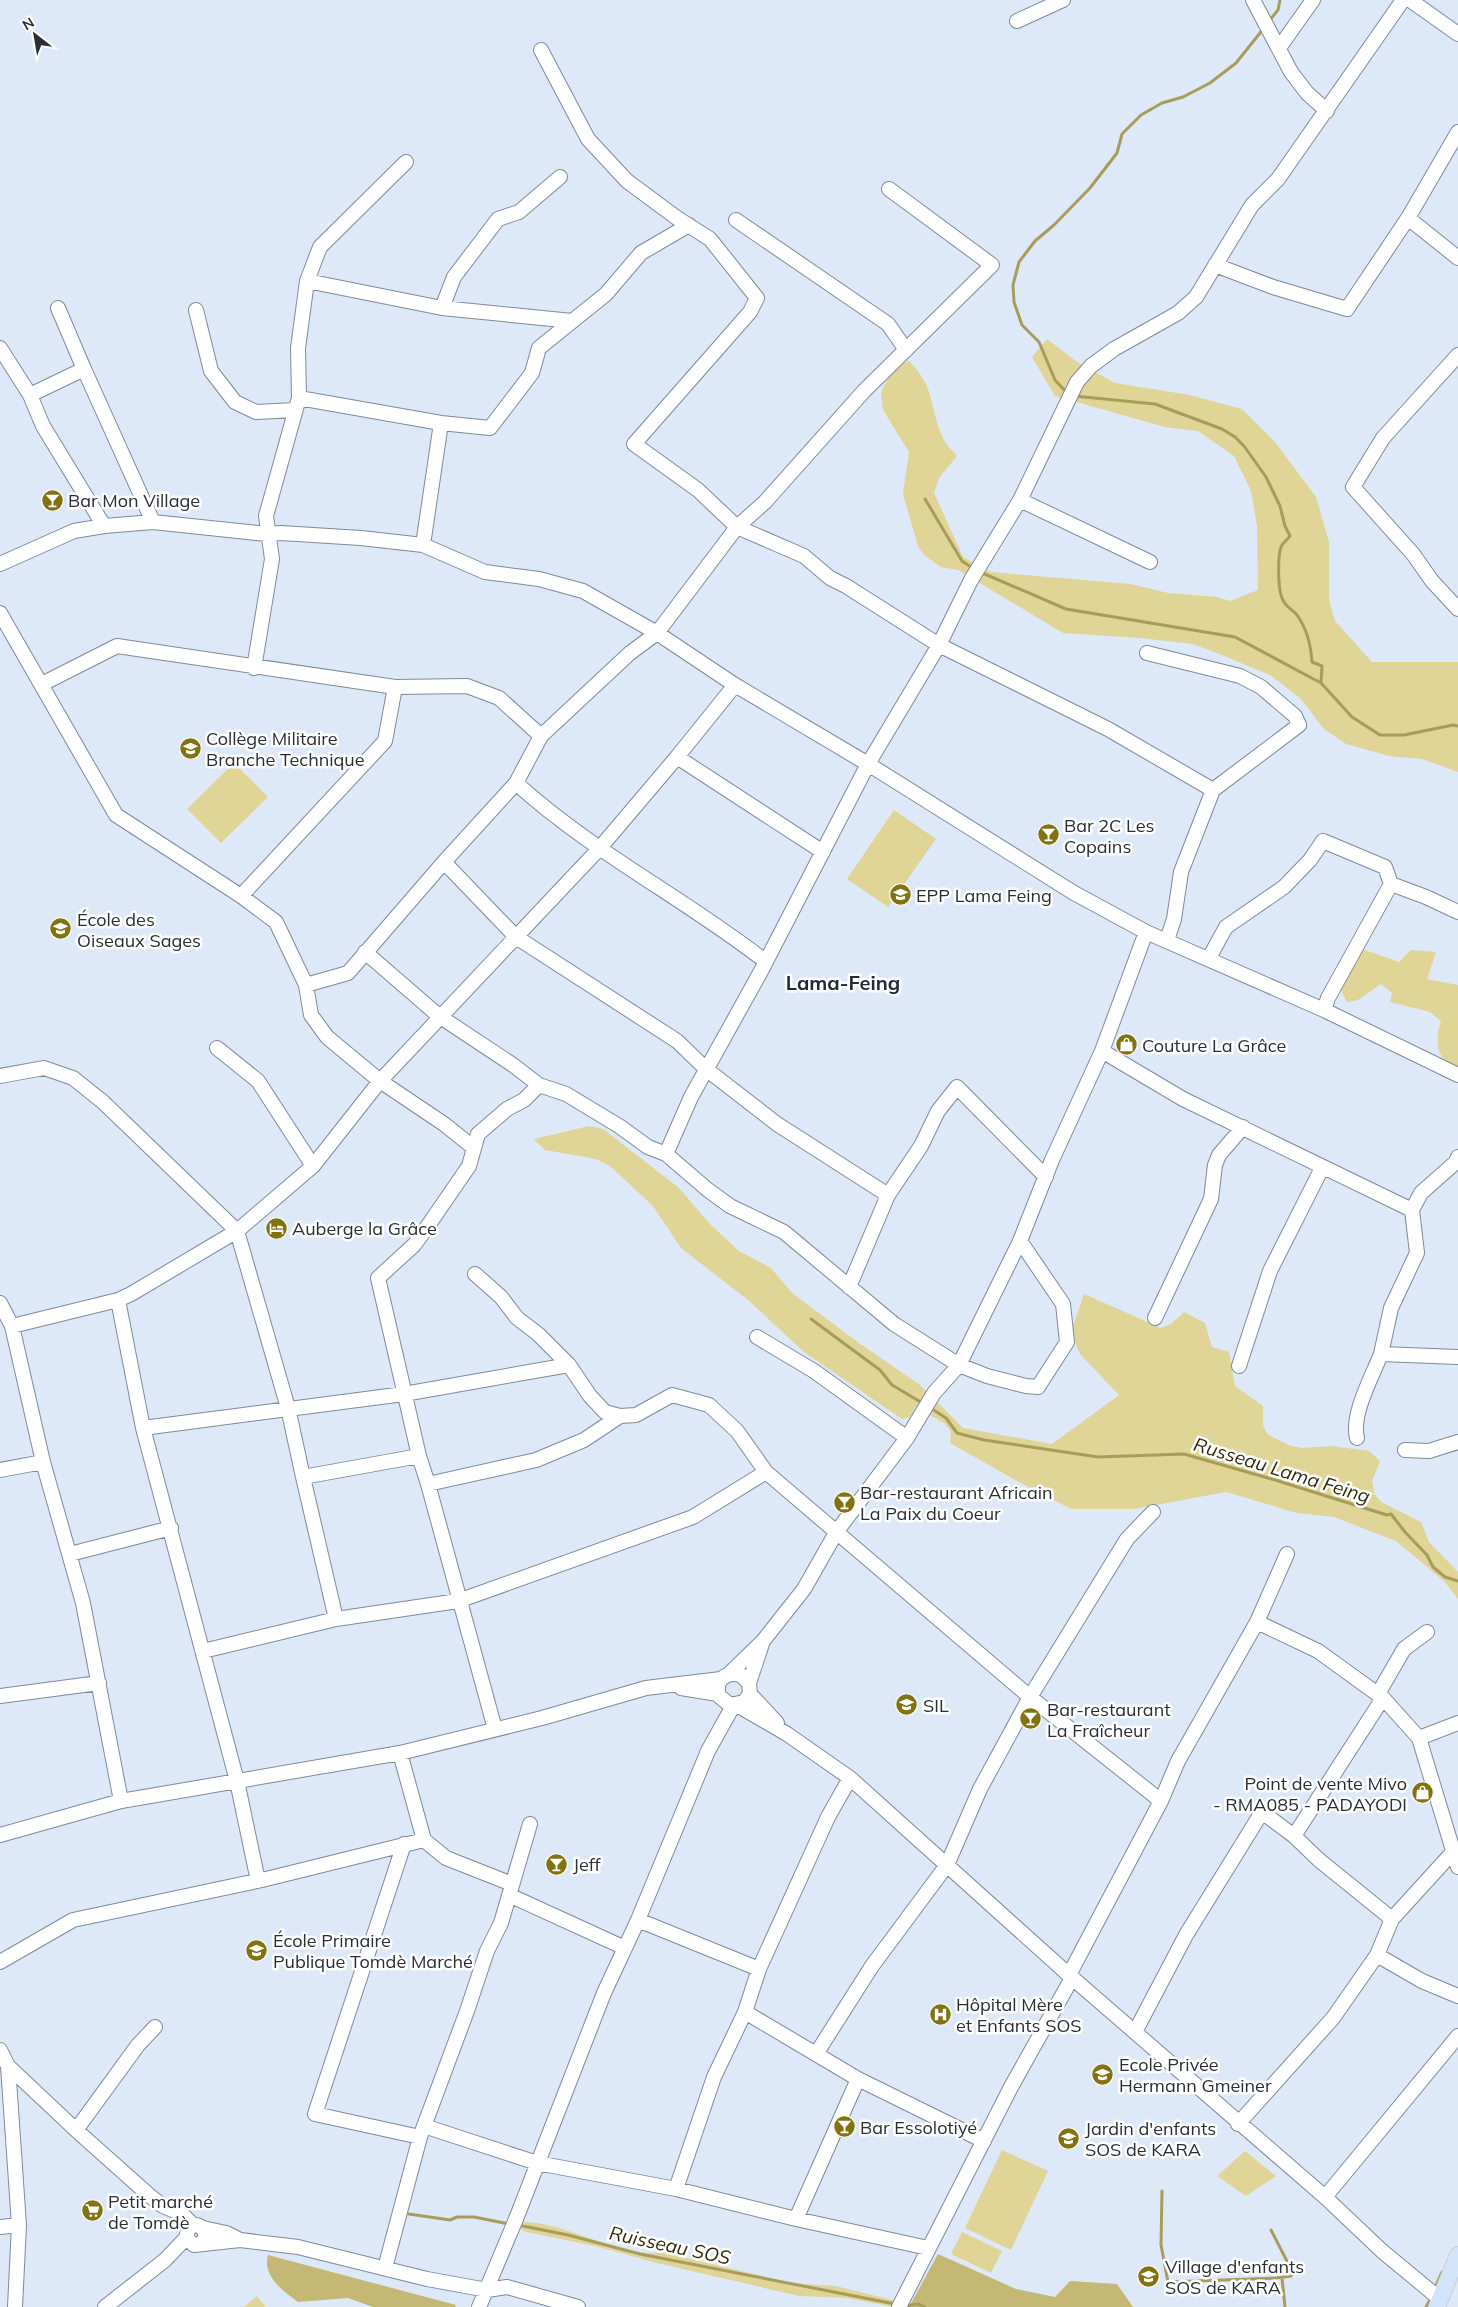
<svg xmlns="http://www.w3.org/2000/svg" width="1458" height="2307" font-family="Mulish,sans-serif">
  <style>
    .green { fill: #e0d496 }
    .forest { fill: #c5b875 }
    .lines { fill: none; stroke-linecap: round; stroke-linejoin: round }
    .stream { stroke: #a99c5a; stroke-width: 3 }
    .minor-casing { stroke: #7f8a97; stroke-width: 16 }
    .major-casing { stroke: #cccdce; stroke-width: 18 }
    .minor { stroke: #fff; stroke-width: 14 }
    .major { stroke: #d2e4f9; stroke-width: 16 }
    .labels { text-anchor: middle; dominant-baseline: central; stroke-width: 5; stroke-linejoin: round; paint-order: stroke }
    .poi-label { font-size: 18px; fill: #2a2e34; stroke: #fff; text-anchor: start }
    .water-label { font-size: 19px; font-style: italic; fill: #2f290a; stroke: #fff }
    .quarter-label { font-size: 20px; font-weight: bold; fill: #222b36; stroke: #fff }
  </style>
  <rect width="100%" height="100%" fill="#dde9f8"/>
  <path class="green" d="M 1047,339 L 1077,362 L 1115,383 L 1190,395 L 1242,409 L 1275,442 L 1316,497 L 1329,542 L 1329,600 L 1335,621 L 1372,662 L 1458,662 L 1458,772 L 1422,759 L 1389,756 L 1346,744 L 1324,729 L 1300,698 L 1270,675 L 1222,655 L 1193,644 L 1140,638 L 1063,633 L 958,570 L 941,567 L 923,554 L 918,546 L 903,494 L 909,452 L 883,410 L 881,393 L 889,376 L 902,364 L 909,361 C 936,388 929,407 943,438 C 946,445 953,451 957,456 L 939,478 L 934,493 L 963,557 L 991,572 L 1130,584 L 1168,593 L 1217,597 L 1230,601 L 1258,590 L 1257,526 L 1251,491 L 1234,456 L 1198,431 L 1165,427 L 1055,396 L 1032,357 Z
    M 234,763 L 268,797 L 221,843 L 187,809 Z
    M 894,810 L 936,839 L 888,907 L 847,879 Z
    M 1362,949 L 1399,962 L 1411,950 L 1436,952 L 1427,979 L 1458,985 L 1458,1069 C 1436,1059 1434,1043 1441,1021 L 1430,1012 L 1390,1002 L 1392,993 L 1381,984 L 1358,1000 L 1347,1002 L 1340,989 Z
    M 589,1126 L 603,1129 L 679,1188 L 710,1224 L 739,1251 L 771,1268 L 792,1293 L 859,1343 L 920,1385 L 963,1428 L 1052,1444 L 1119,1395 L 1080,1354 L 1071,1332 L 1084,1294 L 1161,1328 L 1171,1324 L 1184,1312 L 1205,1323 L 1212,1347 L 1229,1352 L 1235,1386 L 1263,1406 L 1263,1425 L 1267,1434 L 1288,1445 L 1302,1448 L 1331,1446 L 1369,1451 L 1380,1461 L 1372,1481 L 1375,1495 L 1381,1502 L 1421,1522 L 1429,1542 L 1458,1572 L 1458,1599 L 1445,1582 L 1396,1541 L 1334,1517 L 1297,1513 L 1226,1492 L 1134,1509 L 1071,1509 L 1017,1481 L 950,1443 L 951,1431 L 944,1423 L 915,1407 L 911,1417 L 902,1419 L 804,1352 L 748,1300 L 681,1248 L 653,1206 L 610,1166 L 596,1159 L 545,1150 L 534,1139 Z
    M 1002,2150 L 1048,2171 L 1011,2250 L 965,2228 Z
    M 1245,2151 L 1276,2176 L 1246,2196 L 1217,2176 Z
    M 522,2222 C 569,2222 619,2259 662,2252 L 791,2283 L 836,2286 L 908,2304 L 924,2303 L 944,2307 L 894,2307 L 847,2298 L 799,2296 L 657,2263 L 599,2247 L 527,2232 L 521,2230 Z
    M 962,2232 L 1002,2251 L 991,2273 L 951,2254 Z
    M 257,2296 L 266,2307 L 244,2307 Z"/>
  <path class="forest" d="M 938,2254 L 1016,2289 L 1055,2297 L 1070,2281 L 1117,2284 L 1133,2307 L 909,2307 Z
    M 268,2255 L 456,2305 L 455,2307 L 373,2307 L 348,2298 L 298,2302 C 283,2291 262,2276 268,2255 Z"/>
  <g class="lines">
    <path class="stream" d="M 1269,21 L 1278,10 L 1280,0
      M 1067,393 L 1055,380 L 1039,342 L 1022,325 L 1014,302 L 1013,285 L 1019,262 L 1035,241 L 1054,225 L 1090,188 L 1117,153 L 1122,134 L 1141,115 L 1162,103 L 1183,97 L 1210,83 L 1236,63 L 1264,28
      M 1074,396 L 1155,404 L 1222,429 L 1235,437 L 1244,446 L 1266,477 L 1280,506 L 1285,526 L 1290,536 C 1288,539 1284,542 1282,545 C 1277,553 1278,589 1282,598 C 1285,607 1292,609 1297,615 C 1307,629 1311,646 1312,662 L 1322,666 L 1321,683
      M 925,499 L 962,561 L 974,569
      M 980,572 L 1066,609 L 1235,637 L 1321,683 L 1352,717 L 1380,735 L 1404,735 L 1453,725 L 1458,726
      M 811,1319 L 880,1370 L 892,1385 L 924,1404
      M 929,1407 L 946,1418 L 957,1433 L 984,1440 L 1098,1457 L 1184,1454 L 1275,1480 L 1387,1515 L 1391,1514 L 1405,1532 L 1427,1555 L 1433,1567 L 1445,1577 L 1458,1581
      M 1162,2191 L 1161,2245 L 1168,2282 L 1276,2278 L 1291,2276 L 1293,2273 L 1271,2230
      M 409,2214 L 450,2220 L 457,2217 L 474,2217 L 509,2224
      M 518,2225 L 568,2235 L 640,2254 L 895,2304
      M 1282,2278 L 1285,2307
      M 1434,2290 L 1442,2272
      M 904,2306 L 918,2304 L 925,2307
      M 1426,2307 L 1431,2298"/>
    <defs>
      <path id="minor" d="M 1253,0 L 1291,72 L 1307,93 L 1327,111
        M 1410,0 L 1458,34
        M 1017,21 L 1063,0
        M 1279,48 L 1313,0
        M 541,50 L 588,139 L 627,181 L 677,218 L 710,239 L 757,298 L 750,312 L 634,444 L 698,490 L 737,527 L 804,556 L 830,578 L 846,586 L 939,645 L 1108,729 L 1213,790
        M 1408,218 L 1458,258
        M 736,220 L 888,324 L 906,350
        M 1215,265 L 1273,287 L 1347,309 L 1408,218 L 1458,132
        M 307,281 L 442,308 L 572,321
        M 442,308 L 454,277 L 498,219 L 519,212 L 560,177
        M 196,310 L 211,371 L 235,402 L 256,412 L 295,410
        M 0,348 L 30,395 L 43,426 L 104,526
        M 1458,355 L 1383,438 L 1353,487 L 1413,554 L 1432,581 L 1458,609
        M 84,369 L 153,522
        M 30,395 L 84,369 L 58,308
        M 299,398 L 441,423 L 490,428 L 532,373 L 539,348 L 606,294 L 641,253 L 689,225
        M 1020,500 L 1150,562
        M 423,545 L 441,423
        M 0,564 L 74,531 L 104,526 L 153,522 L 267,534 L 281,533 L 361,538 L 423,545 L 485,572 L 539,579 L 583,591 L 657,633 L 735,685 L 868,764 L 1074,893 L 1146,932 L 1324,1010 L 1458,1075
        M 0,613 L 116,815 L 241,896 L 276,922 L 306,985 L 311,1015 L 327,1037 L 380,1081 L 444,1124 L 474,1148
        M 1147,653 L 1240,676 L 1261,687 L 1295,716 L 1299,725 L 1213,790 L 1181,872 L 1174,919 L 1167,940
        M 254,668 L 272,559 L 266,516 L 299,398 L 298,348 L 307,281 L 320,247 L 406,162
        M 42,684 L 117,646 L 395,687 L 467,686 L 499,698 L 541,736
        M 677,757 L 823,852
        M 516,783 C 592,852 684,898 765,961
        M 444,862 L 516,937 L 677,1041 L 706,1069 L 777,1124 L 888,1195
        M 1391,884 L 1426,897 L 1458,912
        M 241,896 L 385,741 L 395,687
        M 365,952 L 439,1016 L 513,1065 L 539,1085
        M 1209,958 L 1226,927 L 1284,887 L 1310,860 L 1323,841 L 1385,867 L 1391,884 L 1328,998 L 1324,1010
        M 306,985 L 348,973 L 444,862 L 516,783 L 541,736 L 630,653 L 657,633 L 737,527 L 765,502 L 864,391 L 992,265 L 889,189
        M 217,1048 L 258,1081 L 313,1166
        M 1102,1051 L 1183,1099 L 1412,1210 L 1417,1253 L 1391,1308 L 1381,1354 L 1458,1357
        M 0,1076 L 44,1068 L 73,1078 L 103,1102 L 237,1231 L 288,1408 L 303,1477 L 419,1456
        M 666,1154 L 691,1097 L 760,973 L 868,764 L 939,645 L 971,580 L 1020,500 L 1077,382 L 1091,366 L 1114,349 L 1178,313 L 1196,297 L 1252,205 L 1278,179 L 1403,0
        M 1412,1210 L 1421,1193 L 1456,1162 L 1458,1157
        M 475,1274 L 501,1297 L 517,1318 L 538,1334 L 569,1365 L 590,1396 L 605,1412 L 620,1416
        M 849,1287 L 888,1195 L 921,1146 L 938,1111 L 957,1087 L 1046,1177
        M 118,1300 L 143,1428 L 237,1781 L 258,1881
        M 0,1303 L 12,1326 L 43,1462 L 83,1603 L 121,1801 L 400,1753 L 542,1718 L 646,1688 L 721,1679
        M 1155,1318 L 1211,1199 L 1215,1165 L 1219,1155 L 1243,1127
        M 12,1326 L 118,1300 L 131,1294 L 237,1231 L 313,1166 L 380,1081 L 599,849 L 677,757 L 735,685
        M 757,1337 L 814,1371 L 907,1438
        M 1239,1366 L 1270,1271 L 1322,1168
        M 143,1428 L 404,1394 L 569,1365
        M 1357,1438 C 1351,1414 1372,1377 1381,1354
        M 1405,1450 L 1429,1451 L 1458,1442
        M 0,1470 L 43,1462
        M 303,1477 L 336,1619
        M 428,1484 L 536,1460 L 584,1440 L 620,1416 L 636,1415 L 672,1395 L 709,1405 L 737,1431 L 766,1472 L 1030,1697 L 980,1789 L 947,1865 L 872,1966 L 816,2054
        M 1153,1512 L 1127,1539 L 1030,1697 L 1161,1801
        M 70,1554 L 171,1528
        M 1257,1622 L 1318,1651 L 1383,1698 L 1419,1738 L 1458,1867
        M 203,1651 L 336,1619 L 458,1601 L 693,1517 L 766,1472
        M 730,1673 L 763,1641 L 804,1589 L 837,1531 L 907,1438 L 934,1393 L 959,1365 L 1020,1241 L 1052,1160 L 1102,1051 L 1146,932
        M 749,1683 L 762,1644
        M 681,1688 L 718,1694
        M 750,1694 L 744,1702 L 730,1705 L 719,1696 C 714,1680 726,1671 741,1675 L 749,1683 L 750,1694 L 777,1723
        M 1378,1694 L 1404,1649 L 1427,1632
        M 0,1696 L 99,1683
        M 737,1705 L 787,1734 L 850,1778 L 1069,1975 L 1325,2197 L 1382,2251 L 1440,2299
        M 495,1729 L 428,1484 L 419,1456 L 378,1278 L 414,1245 L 423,1233 L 469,1166 L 478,1134 L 507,1109 L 524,1100 L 539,1085 L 566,1094 L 619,1126 L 648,1147 L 666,1154 L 708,1190 L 730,1206 L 784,1232 L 894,1324 L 959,1365 L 987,1376 L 1026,1386 L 1038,1387 L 1067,1342 L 1063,1304 L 1020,1241
        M 1419,1738 L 1458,1723
        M 400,1753 L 424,1840 L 446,1858 L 512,1884
        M 0,1835 L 121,1801
        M 1294,1836 L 1383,1698
        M 404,1844 L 315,2114 L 420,2137
        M 509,1895 L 625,1948
        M 638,1920 L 759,1969
        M 1377,1955 L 1422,1981 L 1458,1996
        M 0,1962 L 73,1920 L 262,1880 L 424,1840
        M 1069,1975 L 1161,1801 L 1178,1761 L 1257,1622 L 1287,1554
        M 1135,2032 L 1186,1935 L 1262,1812 L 1294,1836 L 1319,1860 L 1392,1919
        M 0,2050 L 8,2066 L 76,2130 L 150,2196 L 163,2206 L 182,2214 L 193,2225
        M 8,2066 L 19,2225 L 15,2307
        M 858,2079 L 984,2141
        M 1238,2124 L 1333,2018 L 1377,1955 L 1392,1919 L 1453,1852
        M 424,2126 L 537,2163 L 676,2189 L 796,2219 L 858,2079 L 745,2012
        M 76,2130 L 138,2045 L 155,2027
        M 676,2189 L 714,2077 L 745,2012 L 759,1969 L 828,1817 L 850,1778
        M 1325,2197 L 1458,2036
        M 796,2219 L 928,2248
        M 0,2227 L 19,2225
        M 203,2228 L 226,2233 L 240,2240
        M 202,2243 L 206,2236 L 203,2228 L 197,2225 L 189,2227 L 186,2238 L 194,2245 L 240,2240 L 298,2247 L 427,2279 L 487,2290 L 507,2287 L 578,2307
        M 385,2268 L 420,2137 L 467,2011 L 487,1951 L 501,1923 L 530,1824
        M 105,2307 L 165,2260 L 186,2238
        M 479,2307 L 516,2219 L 604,1993 L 638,1920 L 708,1751 L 733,1706
        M 899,2307 L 1011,2087 L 1072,1978"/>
      <path id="major" d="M 1437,2307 L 1458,2255"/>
    </defs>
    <use href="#minor" class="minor-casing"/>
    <use href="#major" class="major-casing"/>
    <use href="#minor" class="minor"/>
    <use href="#major" class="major"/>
  </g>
  <defs>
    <symbol id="bar-disc" viewBox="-11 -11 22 22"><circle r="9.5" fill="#827212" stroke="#fff"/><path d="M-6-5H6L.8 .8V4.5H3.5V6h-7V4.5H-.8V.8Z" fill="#fff"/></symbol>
    <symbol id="school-disc" viewBox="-11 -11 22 22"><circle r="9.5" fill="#827212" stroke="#fff"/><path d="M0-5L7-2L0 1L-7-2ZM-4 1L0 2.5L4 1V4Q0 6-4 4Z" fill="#fff"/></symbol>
    <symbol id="shop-disc" viewBox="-11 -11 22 22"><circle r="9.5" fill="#827212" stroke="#fff"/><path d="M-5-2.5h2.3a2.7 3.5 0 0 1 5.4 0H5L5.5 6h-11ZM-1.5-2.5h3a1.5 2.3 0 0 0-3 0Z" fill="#fff"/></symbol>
    <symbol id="hotel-disc" viewBox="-11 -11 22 22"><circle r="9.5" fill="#827212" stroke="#fff"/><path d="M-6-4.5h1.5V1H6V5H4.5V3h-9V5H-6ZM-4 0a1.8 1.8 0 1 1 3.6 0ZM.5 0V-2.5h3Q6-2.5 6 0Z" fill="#fff"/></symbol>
    <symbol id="university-disc" viewBox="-11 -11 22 22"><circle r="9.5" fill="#827212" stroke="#fff"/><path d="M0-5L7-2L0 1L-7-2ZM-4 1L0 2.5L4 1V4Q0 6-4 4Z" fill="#fff"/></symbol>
    <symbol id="hospital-disc" viewBox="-11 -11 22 22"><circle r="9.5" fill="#827212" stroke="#fff"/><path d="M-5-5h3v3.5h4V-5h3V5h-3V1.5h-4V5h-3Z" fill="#fff"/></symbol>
    <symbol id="supermarket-disc" viewBox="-11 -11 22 22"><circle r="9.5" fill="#827212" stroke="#fff"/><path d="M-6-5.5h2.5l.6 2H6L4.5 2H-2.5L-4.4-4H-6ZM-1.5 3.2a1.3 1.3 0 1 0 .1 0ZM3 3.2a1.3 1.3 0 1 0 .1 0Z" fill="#fff"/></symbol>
  </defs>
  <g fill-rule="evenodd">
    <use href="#bar-disc" x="40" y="488" width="25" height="25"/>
    <use href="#school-disc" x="178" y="736" width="25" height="25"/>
    <use href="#bar-disc" x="1036" y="822" width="25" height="25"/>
    <use href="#school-disc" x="888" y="882" width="25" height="25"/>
    <use href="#school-disc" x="48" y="916" width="25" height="25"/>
    <use href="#shop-disc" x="1114" y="1032" width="25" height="25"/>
    <use href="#hotel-disc" x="264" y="1216" width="25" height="25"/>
    <use href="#bar-disc" x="832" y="1490" width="25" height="25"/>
    <use href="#university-disc" x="894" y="1692" width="25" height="25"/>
    <use href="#bar-disc" x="1018" y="1706" width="25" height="25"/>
    <use href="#shop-disc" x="1410" y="1780" width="25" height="25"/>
    <use href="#bar-disc" x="544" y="1852" width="25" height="25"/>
    <use href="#school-disc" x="244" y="1938" width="25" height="25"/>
    <use href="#hospital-disc" x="928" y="2002" width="25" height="25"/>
    <use href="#school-disc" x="1090" y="2062" width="25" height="25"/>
    <use href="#bar-disc" x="832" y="2114" width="25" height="25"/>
    <use href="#school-disc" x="1056" y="2126" width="25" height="25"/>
    <use href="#supermarket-disc" x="80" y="2198" width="25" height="25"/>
    <use href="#school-disc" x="1136" y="2264" width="25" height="25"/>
  </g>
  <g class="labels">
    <g class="poi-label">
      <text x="68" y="500">Bar Mon Village</text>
      <text x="206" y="738">Collège Militaire<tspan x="206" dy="21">Branche Technique</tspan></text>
      <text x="1064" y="825">Bar 2C Les<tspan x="1064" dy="21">Copains</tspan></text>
      <text x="916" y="895">EPP Lama Feing</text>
      <text x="77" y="919">École des<tspan x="77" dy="21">Oiseaux Sages</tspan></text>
      <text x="1142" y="1045">Couture La Grâce</text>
      <text x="292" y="1228">Auberge la Grâce</text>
      <text x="860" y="1492">Bar-restaurant Africain<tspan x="860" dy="21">La Paix du Coeur</tspan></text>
      <text x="923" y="1705">SIL</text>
      <text x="1047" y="1709">Bar-restaurant<tspan x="1047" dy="21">La Fraîcheur</tspan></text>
      <text x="1407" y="1783" text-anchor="end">Point de vente Mivo<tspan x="1407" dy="21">- RMA085 - PADAYODI</tspan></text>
      <text x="573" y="1864">Jeff</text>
      <text x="273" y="1940">École Primaire<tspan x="273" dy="21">Publique Tomdè Marché</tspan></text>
      <text x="956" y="2004">Hôpital Mère<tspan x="956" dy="21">et Enfants SOS</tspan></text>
      <text x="1119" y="2064">Ecole Privée<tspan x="1119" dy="21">Hermann Gmeiner</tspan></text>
      <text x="860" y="2127">Bar Essolotiyé</text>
      <text x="1085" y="2128">Jardin d'enfants<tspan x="1085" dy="21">SOS de KARA</tspan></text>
      <text x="108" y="2201">Petit marché<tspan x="108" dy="21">de Tomdè</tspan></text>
      <text x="1165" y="2266">Village d'enfants<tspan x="1165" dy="21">SOS de KARA</tspan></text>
    </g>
    <g class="water-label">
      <text transform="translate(1282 1470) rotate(17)">Russeau Lama Feing</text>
      <text transform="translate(670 2245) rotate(12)">Ruisseau SOS</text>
    </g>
    <g class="quarter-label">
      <text x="843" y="982">Lama-Feing</text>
    </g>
  </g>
  <g transform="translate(35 35) rotate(329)" stroke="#ffffff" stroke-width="4" paint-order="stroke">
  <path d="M0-4L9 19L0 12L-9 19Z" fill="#2a2e34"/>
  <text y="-8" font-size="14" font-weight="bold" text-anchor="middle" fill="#2a2e34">N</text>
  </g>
</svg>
